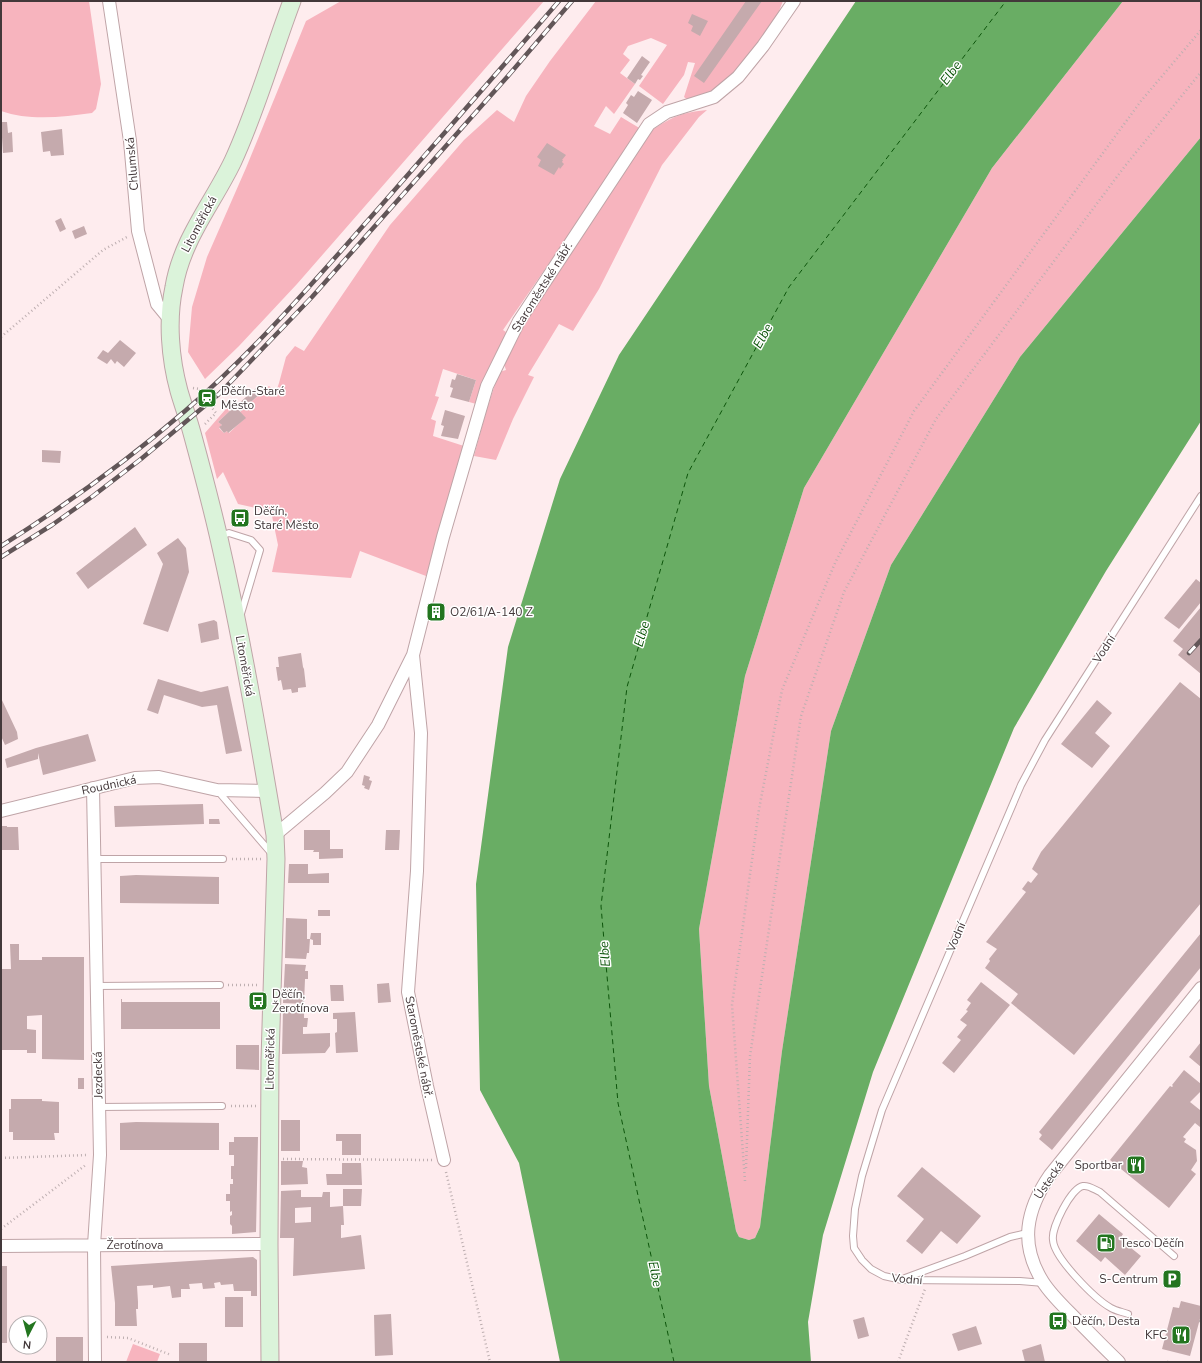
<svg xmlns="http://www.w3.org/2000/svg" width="1202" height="1363" font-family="'Nunito Sans',sans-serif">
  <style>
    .green { fill: #f7b4be }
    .water { fill: #69ad64 }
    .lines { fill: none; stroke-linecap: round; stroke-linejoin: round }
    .ferry { stroke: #0d550b; stroke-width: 1; stroke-dasharray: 5 4; stroke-linecap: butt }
    .building { fill: #c5aaad; fill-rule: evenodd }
    .lane-casing { stroke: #bfa4a7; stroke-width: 8 }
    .street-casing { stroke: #bfa4a7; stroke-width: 14 }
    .secondary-casing { stroke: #bfa4a7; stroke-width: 19 }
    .path { stroke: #beafb1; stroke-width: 2.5; stroke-dasharray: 1 3; stroke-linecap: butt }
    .lane { stroke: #fff; stroke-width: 6 }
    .street { stroke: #fff; stroke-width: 12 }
    .secondary { stroke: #dbf3da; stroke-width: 17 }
    .rail-casing { stroke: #625658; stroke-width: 4.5 }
    .rail { stroke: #fff; stroke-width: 3; stroke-dasharray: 9; stroke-linecap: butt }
    .labels { text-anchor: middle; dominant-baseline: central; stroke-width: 3; stroke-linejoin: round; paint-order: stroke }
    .street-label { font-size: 12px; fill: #43383a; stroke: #fff }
    .poi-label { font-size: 12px; fill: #43383a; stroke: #fff; text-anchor: start }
    .water-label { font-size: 13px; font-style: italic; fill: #0d550b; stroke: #fff }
  </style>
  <rect width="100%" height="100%" fill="#feecee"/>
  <path class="green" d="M 1,1 L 89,1 L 101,84 L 96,109 L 92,113 C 63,117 29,121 1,111 Z
    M 341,1 L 544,1 L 297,284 L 239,346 L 205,379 L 188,352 L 192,307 L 207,257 L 246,168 L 306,21 Z
    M 596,1 L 783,1 L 773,26 L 725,87 L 689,101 L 684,97 L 695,63 L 688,62 L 684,75 L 663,104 L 639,86 L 667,45 L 651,38 L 628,46 L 623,54 L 630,60 L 620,73 L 635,84 L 614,114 L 606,106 L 594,126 L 610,134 L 621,117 L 641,129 L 555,260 L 552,259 L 503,330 L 506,332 L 480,405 L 469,402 L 476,380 L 443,369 L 435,396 L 439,397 L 431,419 L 436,421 L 433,436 L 467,447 L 426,576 L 360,551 L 351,578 L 272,572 L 278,545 L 272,516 L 256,508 L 238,504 L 223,472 L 217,479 L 205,433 L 232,402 L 235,406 L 218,422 L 222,425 L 219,428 L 224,433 L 227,431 L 229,433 L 245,418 L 240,412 L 269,386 L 276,392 L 279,383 L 286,357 L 295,346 L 304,351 L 390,225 L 464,140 L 497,110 L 514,122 L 526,96 L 550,61 Z
    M 1123,1 L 1201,1 L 1201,137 L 1020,357 L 891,565 L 831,731 L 782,1051 L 760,1227 L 755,1238 L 749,1240 L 739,1237 L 736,1231 L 709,1086 L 699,929 L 745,676 L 804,488 L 992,168 Z
    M 707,110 L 699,117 L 662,165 L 599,289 L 573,331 L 559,324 L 528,375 L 534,377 L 513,419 L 496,460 L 474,456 L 486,412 L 499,372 L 506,370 L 503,361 L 513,339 L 652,130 C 672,117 683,112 707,110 Z
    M 133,1344 L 160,1354 L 157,1362 L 126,1362 Z"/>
  <path class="water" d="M 856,1 L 1123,1 L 992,168 L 804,488 L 745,676 L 699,929 L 709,1086 L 736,1231 L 739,1237 L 749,1240 L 755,1238 L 760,1227 L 782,1051 L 831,731 L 891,565 L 1020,357 L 1201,137 L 1201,421 L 1106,571 L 1014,728 L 873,1072 L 823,1235 L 808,1322 L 811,1362 L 560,1362 L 519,1163 L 480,1090 L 476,884 L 508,647 L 560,479 L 619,355 Z"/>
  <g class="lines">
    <path class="ferry" d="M 674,1362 L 618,1103 L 601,906 L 627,687 L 688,473 L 789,287 L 1006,1"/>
  </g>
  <path class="building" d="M 746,1 L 762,1 L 704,83 L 694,76 Z
    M 692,14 L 708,21 L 700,36 L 691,31 L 693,26 L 688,23 Z
    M 642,56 L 650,62 L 641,75 L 643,76 L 640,80 L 638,79 L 635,84 L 627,78 Z
    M 638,91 L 652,100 L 637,123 L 623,113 L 628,105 L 626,103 L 631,95 L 634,97 Z
    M 1,122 L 7,122 L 8,133 L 12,132 L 13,152 L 3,153 Z
    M 62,129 L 64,155 L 51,156 L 50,151 L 43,152 L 41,132 Z
    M 547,143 L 566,155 L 562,160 L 563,160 L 562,162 L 564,164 L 560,169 L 559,167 L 554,175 L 538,166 L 541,160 L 537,157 Z
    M 61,218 L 66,229 L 60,232 L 55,221 Z
    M 84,226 L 87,234 L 75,239 L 72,231 Z
    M 120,340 L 136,353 L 124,367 L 117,361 L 115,364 L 111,359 L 107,364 L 97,358 L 103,350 L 108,353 Z
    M 457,374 L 476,380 L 469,402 L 450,397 L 453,388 L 450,387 L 452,379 L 455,380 Z
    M 256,388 L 260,394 L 241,411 L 236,406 Z
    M 235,406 L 246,418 L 228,433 L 227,431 L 224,433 L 219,427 L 222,425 L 218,422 Z
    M 445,410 L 465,416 L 458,439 L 441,436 L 444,426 L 441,425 Z
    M 42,450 L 61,451 L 60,463 L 42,462 Z
    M 135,527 L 147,545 L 88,589 L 76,573 Z
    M 178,538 L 186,548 L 189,572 L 168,632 L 143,624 L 163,564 L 157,553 Z
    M 1196,579 L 1201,583 L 1201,602 L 1179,629 L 1164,618 Z
    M 436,605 L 439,607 L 441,606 L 443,607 L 439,621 L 437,621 L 436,618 L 431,618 L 430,614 L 433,607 Z
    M 1201,607 L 1201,674 L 1178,655 L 1183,649 L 1173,641 Z
    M 214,620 L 217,622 L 219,639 L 201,643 L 198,624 Z
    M 301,653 L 303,667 L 304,669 L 306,687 L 298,688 L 298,692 L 292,693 L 291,689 L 283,690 L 281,680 L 278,681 L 276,667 L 279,667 L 278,657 Z
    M 158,679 L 201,692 L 228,686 L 242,751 L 226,754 L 217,705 L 202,707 L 164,695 L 158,714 L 147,710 Z
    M 1180,682 L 1201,699 L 1201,903 L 1074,1055 L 1011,1003 L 1018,994 L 985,968 L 990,961 L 989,959 L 997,949 L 986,942 L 1026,892 L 1022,889 L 1028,881 L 1031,883 L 1038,874 L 1032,869 L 1041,852 Z
    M 1,698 L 17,732 L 18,739 L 5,745 L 1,736 Z
    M 1097,700 L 1112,713 L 1095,733 L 1110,746 L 1092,768 L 1061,744 Z
    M 88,734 L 96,761 L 43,775 L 38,753 L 38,759 L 7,768 L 5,759 L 36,748 Z
    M 364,775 L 370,777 L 369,780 L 372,781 L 369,790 L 364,788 L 365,786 L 362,785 Z
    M 203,804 L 204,824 L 115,827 L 114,806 Z
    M 209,819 L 219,819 L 220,824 L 209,824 Z
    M 1,826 L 7,826 L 7,827 L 18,827 L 19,850 L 1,850 Z
    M 304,830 L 330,830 L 330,849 L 343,849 L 343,858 L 319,859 L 319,852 L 313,852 L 314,850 L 304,850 Z
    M 386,830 L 400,830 L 399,850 L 385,850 Z
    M 289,864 L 308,864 L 308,874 L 329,873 L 329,883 L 288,883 Z
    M 136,875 L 219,877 L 219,904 L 120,903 L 120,876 Z
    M 318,910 L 330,910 L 330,916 L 318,916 Z
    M 286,918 L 307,919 L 307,939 L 310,939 L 311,933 L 321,933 L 321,945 L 313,945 L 313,940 L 310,939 L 309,953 L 307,953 L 306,959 L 285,958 Z
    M 1201,933 L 1201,967 L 1052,1150 L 1039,1139 L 1042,1135 L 1039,1132 Z
    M 10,944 L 19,944 L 19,960 L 42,960 L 42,957 L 84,957 L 84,1060 L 42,1059 L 42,1015 L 27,1016 L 27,1029 L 36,1030 L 36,1053 L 27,1053 L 27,1050 L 1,1050 L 1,969 L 11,969 Z
    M 285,964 L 306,965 L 305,971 L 308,971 L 308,979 L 305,979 L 304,1004 L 283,1003 Z
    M 981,982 L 1010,1005 L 954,1073 L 942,1063 L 961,1040 L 957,1037 L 967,1025 L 960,1020 L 968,1011 L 966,1010 L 971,1003 L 967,1000 Z
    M 389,983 L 391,1002 L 378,1003 L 377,984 Z
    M 330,985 L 343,985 L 344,1001 L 331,1001 Z
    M 121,999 L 122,999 L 122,1002 L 220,1002 L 220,1029 L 121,1029 Z
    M 283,1009 L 304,1010 L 304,1018 L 308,1018 L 307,1027 L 303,1027 L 303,1034 L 330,1033 L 330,1046 L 325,1053 L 282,1054 Z
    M 355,1012 L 358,1052 L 336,1053 L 335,1033 L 337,1032 L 337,1019 L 333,1019 L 333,1013 Z
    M 1201,1042 L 1201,1067 L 1189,1057 Z
    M 236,1045 L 259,1045 L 259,1070 L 236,1069 Z
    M 1184,1070 L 1201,1084 L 1201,1091 L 1190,1102 L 1200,1110 L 1201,1108 L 1201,1126 L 1200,1127 L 1195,1123 L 1183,1137 L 1186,1139 L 1184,1142 L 1196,1150 L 1197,1161 L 1191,1170 L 1196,1174 L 1169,1208 L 1110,1160 L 1170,1086 L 1172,1087 L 1173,1086 L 1172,1085 Z
    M 78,1078 L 84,1078 L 84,1089 L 78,1089 Z
    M 11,1099 L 42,1099 L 42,1101 L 59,1102 L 59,1133 L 54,1133 L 55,1140 L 13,1140 L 13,1132 L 9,1132 L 9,1109 L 11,1109 Z
    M 281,1120 L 300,1120 L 300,1151 L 281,1151 Z
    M 136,1122 L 219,1123 L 219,1150 L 120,1150 L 120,1123 Z
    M 336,1134 L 361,1134 L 361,1155 L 342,1155 L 342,1141 L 336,1141 Z
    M 234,1137 L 258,1137 L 256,1232 L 232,1234 L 232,1226 L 230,1224 L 230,1216 L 232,1215 L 232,1211 L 230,1212 L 230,1201 L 226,1201 L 226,1194 L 230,1194 L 230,1184 L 233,1184 L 233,1179 L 231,1179 L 231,1166 L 234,1166 L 234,1155 L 229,1155 L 229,1142 L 234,1142 Z
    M 281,1161 L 303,1161 L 302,1167 L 307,1168 L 308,1184 L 281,1185 Z
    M 342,1163 L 361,1163 L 362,1185 L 327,1185 L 326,1174 L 342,1174 Z
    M 922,1167 L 981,1216 L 957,1244 L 941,1231 L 922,1254 L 906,1241 L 924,1219 L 897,1196 Z
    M 343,1189 L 362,1189 L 361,1206 L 343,1206 Z
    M 301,1190 L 301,1197 L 322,1197 L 323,1192 L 330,1192 L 330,1207 L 343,1206 L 344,1225 L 341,1225 L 341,1238 L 361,1235 L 365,1269 L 293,1276 L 294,1238 L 280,1238 L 281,1191 ZM 311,1207 L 311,1222 L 295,1223 L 295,1208 Z
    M 1099,1214 L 1123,1234 L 1120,1239 L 1141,1256 L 1125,1275 L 1105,1257 L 1101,1262 L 1076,1241 Z
    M 253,1257 L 257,1260 L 257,1296 L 251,1296 L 251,1291 L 234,1291 L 233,1284 L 221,1285 L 220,1282 L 214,1283 L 215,1288 L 203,1289 L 202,1283 L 189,1284 L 190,1289 L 181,1289 L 181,1297 L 172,1298 L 170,1286 L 153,1288 L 153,1285 L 137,1286 L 138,1302 L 138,1309 L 136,1309 L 137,1326 L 115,1326 L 115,1303 L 111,1266 Z
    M 1,1266 L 7,1266 L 7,1343 L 1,1343 Z
    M 225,1297 L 243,1297 L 243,1327 L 225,1327 Z
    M 1181,1301 L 1201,1306 L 1201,1315 L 1190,1356 L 1162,1349 L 1173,1307 L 1179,1308 Z
    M 391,1314 L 393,1355 L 375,1356 L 374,1315 Z
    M 864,1317 L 869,1336 L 858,1339 L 853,1320 Z
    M 976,1326 L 982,1344 L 958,1351 L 952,1334 Z
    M 56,1337 L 83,1337 L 83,1362 L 56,1362 Z
    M 179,1343 L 207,1343 L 207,1362 L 179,1362 Z
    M 1041,1344 L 1045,1362 L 1025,1362 L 1022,1350 Z"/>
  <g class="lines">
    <defs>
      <path id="lane" d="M 220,536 L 229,533 L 251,540 L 260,550 L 240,617
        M 217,790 L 272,854
        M 94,859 L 223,859
        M 96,986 L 220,985
        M 99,1107 L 222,1106
        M 905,1278 L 965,1256 L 1010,1237 L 1027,1233
        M 1044,1283 L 1020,1281 L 902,1280 L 884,1276 L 871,1269 L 862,1260 L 854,1248 L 853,1236 L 855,1209 L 862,1176 L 882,1110 L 1021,785 L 1045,740 L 1201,496
        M 1128,1314 C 1123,1312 1116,1311 1111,1308 C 1095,1299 1054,1258 1053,1240 C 1051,1228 1071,1188 1083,1186 C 1089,1185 1095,1190 1100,1192 L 1174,1256"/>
      <path id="street" d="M 109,1 L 130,141 L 138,231 L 157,304 L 171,321
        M 413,655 L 421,733 L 417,871 L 408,992 L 427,1086 L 444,1160
        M 93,788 L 100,1155 L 94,1245 L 95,1362
        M 1,811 L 135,778 L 159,777 L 217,790 L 268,791
        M 275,835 L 325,793 L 347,772 L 378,725 L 413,655 L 443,537 L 487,386 L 519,321 L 649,124 L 667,112 L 714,97 L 738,77 L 763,46 L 794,1
        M 1,1246 L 269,1244
        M 1119,1362 C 1102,1346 1086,1329 1069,1312 C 1060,1303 1050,1293 1043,1282 C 1019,1244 1026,1210 1050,1175 L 1201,988"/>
      <path id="secondary" d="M 270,1362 L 269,1244 L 270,1060 L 276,859 L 275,835 C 258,734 241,634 218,534 C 210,500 201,466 192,433 C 188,418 183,405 179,391 C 170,358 167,320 174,287 C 182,239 213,203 233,161 C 257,109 272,54 292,1"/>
    </defs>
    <use href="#lane" class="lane-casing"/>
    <use href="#street" class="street-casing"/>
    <use href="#secondary" class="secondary-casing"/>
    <path class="path" d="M 1,337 L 103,250 L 127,237
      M 193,388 L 200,389
      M 205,424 L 216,413 L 212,408
      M 232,859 L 261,859
      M 228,985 L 257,985
      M 231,1106 L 256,1106
      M 1,1158 L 88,1155
      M 283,1159 L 432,1160
      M 746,1168 L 750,1056 L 801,716 L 844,592 L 936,419 L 1125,166 L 1201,72
      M 446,1172 L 490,1362
      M 745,1181 L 732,1005 L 759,809 L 782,690 L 835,563 L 914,411 L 1141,101 L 1201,30
      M 1,1229 L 87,1164
      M 1199,1321 L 1201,1321
      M 107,1337 L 128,1338 L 171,1355
      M 898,1362 L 925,1289
      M 1168,1362 L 1169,1361"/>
    <use href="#lane" class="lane"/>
    <use href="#street" class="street"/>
    <use href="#secondary" class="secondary"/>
    <defs>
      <path id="rail" d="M 1,546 C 66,505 127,461 185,411 C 256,350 316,279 378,209 C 438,140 499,71 559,1
        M 1,557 L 52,525 L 93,496 L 141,459 L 219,394 L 312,297 L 508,76 L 572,1
        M 1189,653 L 1201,640"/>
    </defs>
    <use href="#rail" class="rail-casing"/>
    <use href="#rail" class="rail"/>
  </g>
  <defs>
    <symbol id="station-square" viewBox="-11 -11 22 22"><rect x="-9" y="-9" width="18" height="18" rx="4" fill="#23751f" stroke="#fff"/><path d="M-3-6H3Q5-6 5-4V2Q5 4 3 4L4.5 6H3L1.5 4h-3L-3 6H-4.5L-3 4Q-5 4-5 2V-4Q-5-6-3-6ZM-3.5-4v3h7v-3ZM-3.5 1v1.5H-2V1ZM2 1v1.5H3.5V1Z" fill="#fff"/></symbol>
    <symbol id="bus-square" viewBox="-11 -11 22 22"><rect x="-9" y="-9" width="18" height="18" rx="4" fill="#23751f" stroke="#fff"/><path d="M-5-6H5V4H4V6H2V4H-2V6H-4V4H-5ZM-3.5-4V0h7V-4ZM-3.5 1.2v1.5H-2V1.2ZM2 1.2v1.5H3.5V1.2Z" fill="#fff"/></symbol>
    <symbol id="building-square" viewBox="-11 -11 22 22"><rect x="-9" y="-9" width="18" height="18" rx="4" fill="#23751f" stroke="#fff"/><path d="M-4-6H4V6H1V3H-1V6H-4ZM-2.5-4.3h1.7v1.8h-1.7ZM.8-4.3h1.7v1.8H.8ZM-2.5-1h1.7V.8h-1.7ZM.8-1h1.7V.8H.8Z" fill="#fff"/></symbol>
    <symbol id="restaurant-square" viewBox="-11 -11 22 22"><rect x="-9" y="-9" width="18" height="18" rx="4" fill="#23751f" stroke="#fff"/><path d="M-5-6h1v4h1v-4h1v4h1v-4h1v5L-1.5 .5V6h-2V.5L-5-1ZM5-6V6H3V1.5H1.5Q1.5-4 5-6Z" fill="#fff"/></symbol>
    <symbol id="fuel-square" viewBox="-11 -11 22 22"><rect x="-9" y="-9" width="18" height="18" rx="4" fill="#23751f" stroke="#fff"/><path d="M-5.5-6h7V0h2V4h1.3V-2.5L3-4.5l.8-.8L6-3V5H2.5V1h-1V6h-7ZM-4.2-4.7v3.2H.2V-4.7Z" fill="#fff"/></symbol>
    <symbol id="parking-square" viewBox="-11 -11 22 22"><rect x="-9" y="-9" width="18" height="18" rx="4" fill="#23751f" stroke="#fff"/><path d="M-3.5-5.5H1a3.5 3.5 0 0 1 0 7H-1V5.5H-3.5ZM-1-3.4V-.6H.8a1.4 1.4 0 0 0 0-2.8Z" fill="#fff"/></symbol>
  </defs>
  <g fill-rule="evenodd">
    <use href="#station-square" x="196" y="387" width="22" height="22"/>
    <use href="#bus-square" x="229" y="507" width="22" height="22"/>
    <use href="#building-square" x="425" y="601" width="22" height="22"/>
    <use href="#bus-square" x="247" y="990" width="22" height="22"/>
    <use href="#restaurant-square" x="1125" y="1154" width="22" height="22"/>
    <use href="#fuel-square" x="1095" y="1232" width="22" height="22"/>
    <use href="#parking-square" x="1161" y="1268" width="22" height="22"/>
    <use href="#bus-square" x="1047" y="1310" width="22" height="22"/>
    <use href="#restaurant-square" x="1170" y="1324" width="22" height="22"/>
  </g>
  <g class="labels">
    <g class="street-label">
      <text transform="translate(132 164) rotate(-95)">Chlumská</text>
      <text transform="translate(199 224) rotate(-62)">Litoměřická</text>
      <text transform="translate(542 287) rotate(-58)">Staroměstské nábř.</text>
      <text transform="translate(1104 649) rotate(-57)">Vodní</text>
      <text transform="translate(245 666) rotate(80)">Litoměřická</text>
      <text transform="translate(109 785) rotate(-12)">Roudnická</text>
      <text transform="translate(956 937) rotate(-67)">Vodní</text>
      <text transform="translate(419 1047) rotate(79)">Staroměstské nábř.</text>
      <text transform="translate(270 1059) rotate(-89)">Litoměřická</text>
      <text transform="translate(98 1075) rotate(-91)">Jezdecká</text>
      <text transform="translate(1049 1180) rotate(-56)">Ústecká</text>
      <text x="135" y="1245">Žerotínova</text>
      <text transform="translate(907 1279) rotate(5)">Vodní</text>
    </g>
    <g class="poi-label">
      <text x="221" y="391">Děčín-Staré<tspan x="221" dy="14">Město</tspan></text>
      <text x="254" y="511">Děčín,<tspan x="254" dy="14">Staré Město</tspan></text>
      <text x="450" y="612">O2/61/A-140 Z</text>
      <text x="272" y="994">Děčín,<tspan x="272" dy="14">Žerotínova</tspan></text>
      <text x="1122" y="1165" text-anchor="end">Sportbar</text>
      <text x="1120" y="1243">Tesco Děčín</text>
      <text x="1158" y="1279" text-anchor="end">S-Centrum</text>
      <text x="1072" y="1321">Děčín, Desta</text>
      <text x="1167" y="1335" text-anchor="end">KFC</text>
    </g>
    <g class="water-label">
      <text transform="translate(951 73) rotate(-53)">Elbe</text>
      <text transform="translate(763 336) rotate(-61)">Elbe</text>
      <text transform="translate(642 634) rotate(-74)">Elbe</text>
      <text transform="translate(605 954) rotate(-95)">Elbe</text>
      <text transform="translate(655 1274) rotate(78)">Elbe</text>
    </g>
  </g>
  <rect width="1202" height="1363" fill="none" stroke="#43383a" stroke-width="4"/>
  <g transform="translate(28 1335) rotate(186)"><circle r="19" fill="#ffffff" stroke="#b4afb0"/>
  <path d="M0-3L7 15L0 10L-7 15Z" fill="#23751f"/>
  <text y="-6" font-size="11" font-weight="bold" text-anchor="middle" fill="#43383a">N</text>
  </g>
</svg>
